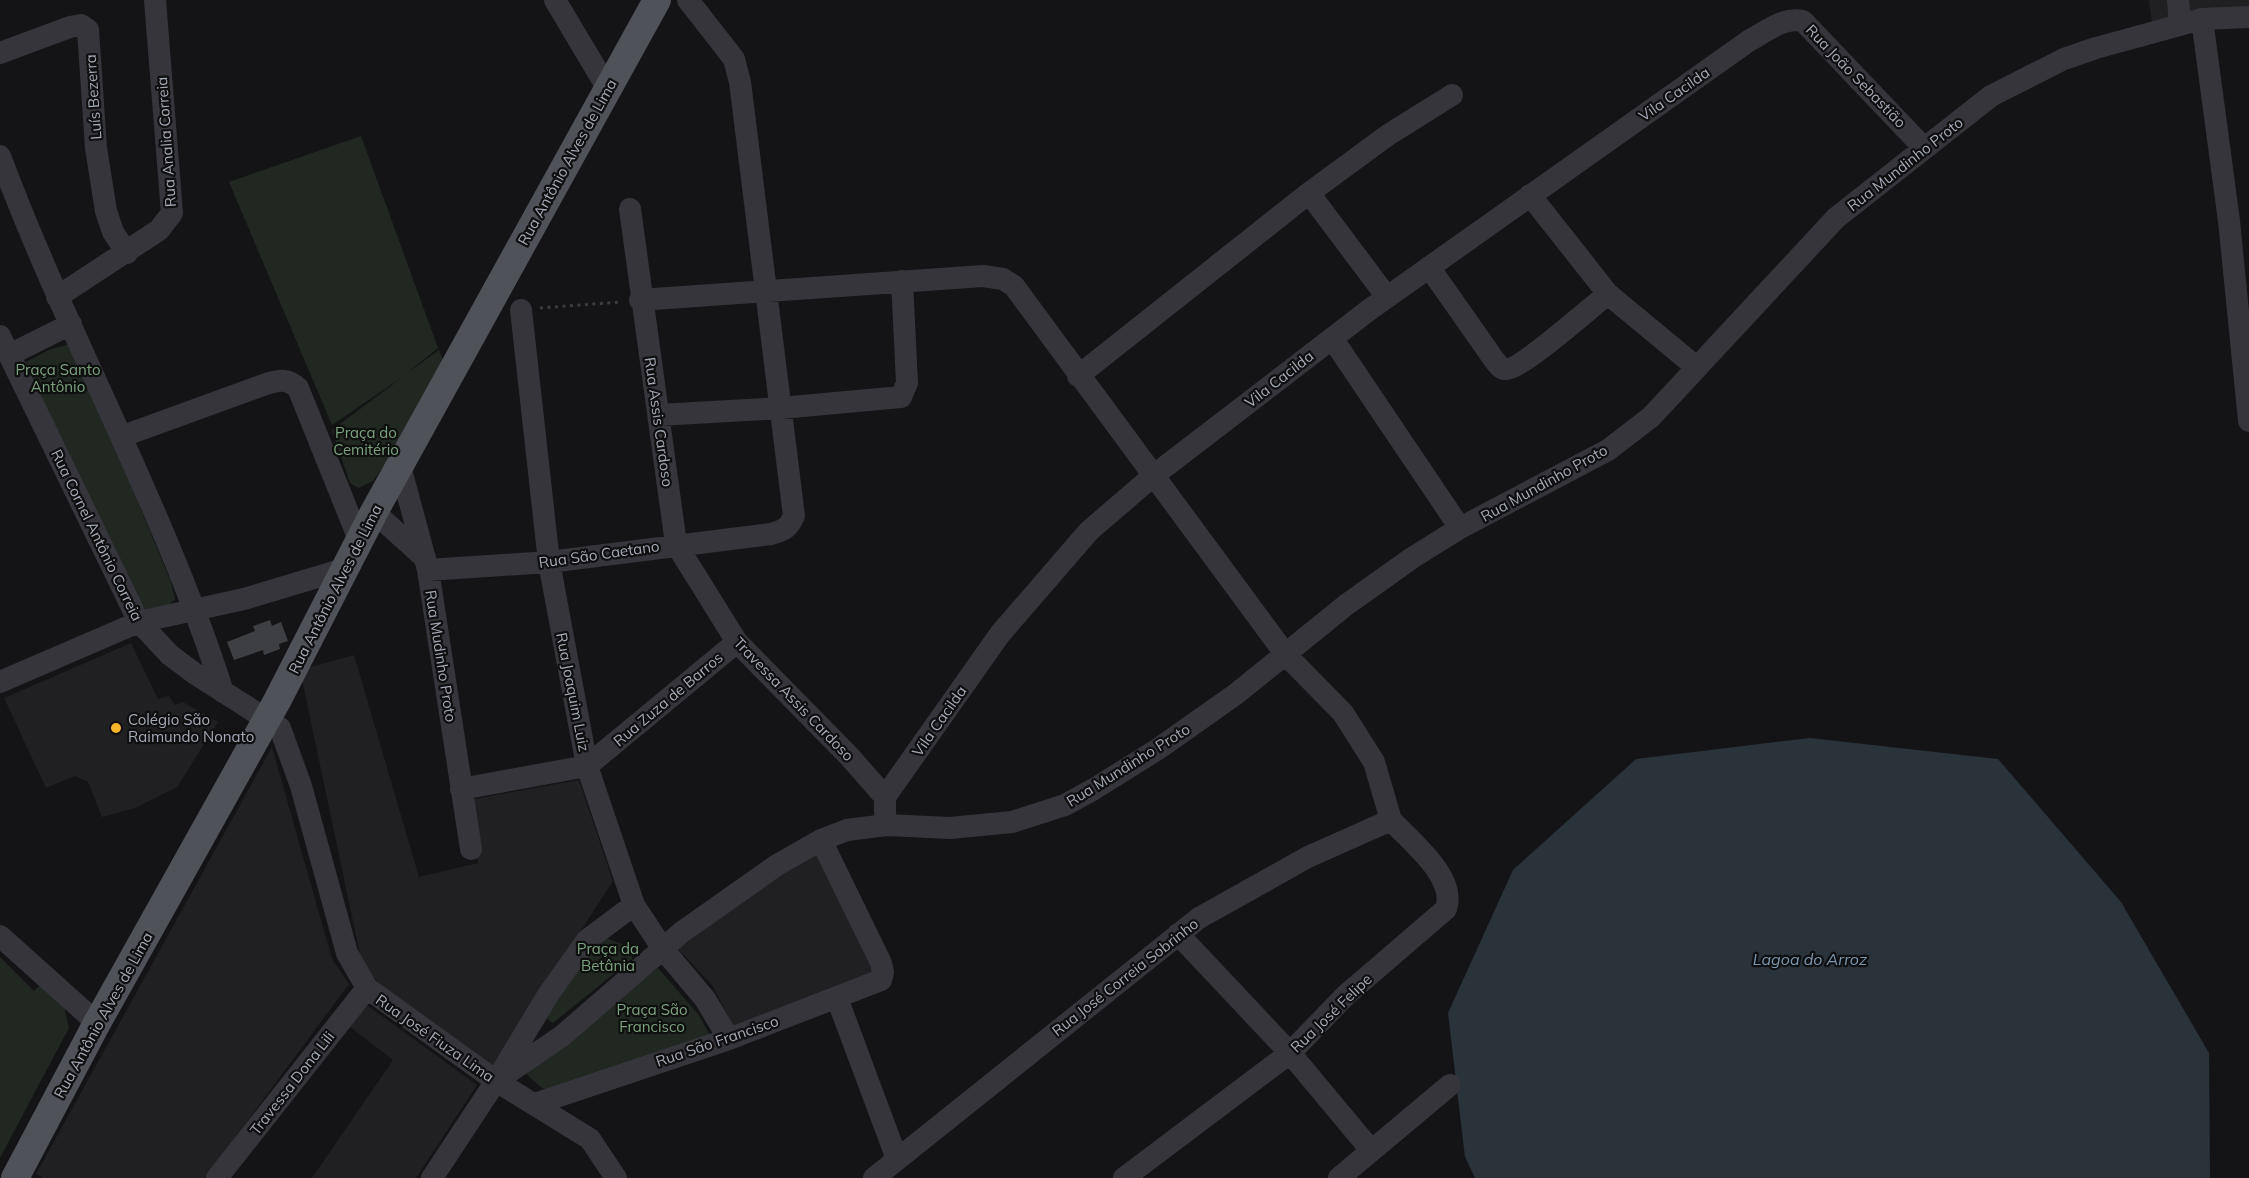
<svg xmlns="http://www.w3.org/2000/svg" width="2249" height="1178" font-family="Mulish,sans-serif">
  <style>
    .built { fill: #202023 }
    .green { fill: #202821 }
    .water { fill: #2a323a }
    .building { fill: #3e3f43 }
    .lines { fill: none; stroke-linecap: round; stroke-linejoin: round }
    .path { stroke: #3b3c42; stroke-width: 3; stroke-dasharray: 3 4.5; stroke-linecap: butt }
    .minor { stroke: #35353b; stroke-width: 22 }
    .major { stroke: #50525a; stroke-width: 28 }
    .poi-dot { fill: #f7b42b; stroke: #0f0f10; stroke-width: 2 }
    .labels { text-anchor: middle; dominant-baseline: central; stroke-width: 4.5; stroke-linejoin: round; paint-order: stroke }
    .street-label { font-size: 15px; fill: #a5aab6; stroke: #0f0f10 }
    .park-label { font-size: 15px; fill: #7ba27e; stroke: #0f0f10 }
    .poi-label { font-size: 15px; fill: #a5aab6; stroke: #0f0f10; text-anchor: start }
    .water-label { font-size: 16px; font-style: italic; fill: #7b98b3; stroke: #0f0f10 }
  </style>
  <rect width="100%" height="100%" fill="#141416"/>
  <path class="built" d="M 2149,0 L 2249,0 L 2249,19 L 2153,32 Z
    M 131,643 L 158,699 L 169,696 L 175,705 L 183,702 L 218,722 L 177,787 L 135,808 L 102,817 L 88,782 L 75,776 L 46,788 L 4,698 Z
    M 354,655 L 419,877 L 478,863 L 474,799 L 579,780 L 613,881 L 493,1066 L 396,1002 L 362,964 L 300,670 Z
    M 272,747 L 332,959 L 349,984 L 205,1178 L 43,1178 L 36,1174 Z
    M 816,851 L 874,975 L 733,1026 L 713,986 L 678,949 L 757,890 Z
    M 364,1003 L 477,1085 L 416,1178 L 312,1178 L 393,1060 L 350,1027 Z"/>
  <path class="green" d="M 361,136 L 438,348 L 407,373 L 439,350 L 444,362 L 393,452 L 373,481 L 358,488 L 350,483 L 332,430 L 404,376 L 332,425 L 229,182 Z
    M 72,343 L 171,582 L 175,599 L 162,611 L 147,613 L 24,363 L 49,350 Z
    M 601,936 L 624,945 L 632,952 L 632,959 L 553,1023 L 547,1019 L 549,1009 Z
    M 0,957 L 34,991 L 43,982 L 64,1006 L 69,1028 L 0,1158 Z
    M 658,968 L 698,1014 L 710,1035 L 552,1092 L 542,1088 L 524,1072 Z"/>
  <path class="water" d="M 1810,738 L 1998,759 L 2121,902 L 2209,1053 L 2210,1178 L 1475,1178 L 1465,1157 L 1448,1013 L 1513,870 L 1636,759 Z"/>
  <path class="building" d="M 270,620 L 272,626 L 281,622 L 288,641 L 279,644 L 280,649 L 264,655 L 263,650 L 234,660 L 227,642 L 255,631 L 253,626 Z"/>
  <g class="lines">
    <path class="path" d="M 540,308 L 620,302"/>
    <path class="minor" d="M 555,0 L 608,89
      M 2178,0 L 2180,24
      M 2202,19 L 2229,221 L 2249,421
      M 0,53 L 70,27 L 81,25 L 88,30 L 96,148 L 106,211 L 113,232 L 127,253
      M 0,156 C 68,338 164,507 223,692
      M 1309,193 L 1388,135 L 1452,95
      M 1530,195 L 1608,294 L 1695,366
      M 630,209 L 676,544 L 737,642 L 849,756 L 885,797 L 885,812
      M 1429,267 L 1495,361 C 1498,364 1500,369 1505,369 C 1520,371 1592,306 1608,294
      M 57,297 L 159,230 L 172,213 L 155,0
      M 640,300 L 983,276 L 1003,279 L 1014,286 L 1286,655 L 1343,713 L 1374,762 L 1391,820 L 1308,857 L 1199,918 L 874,1178
      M 521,310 L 549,562 L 587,766 L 634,905 L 663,949 L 705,999 L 729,1039
      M 0,336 L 139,622 L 170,655 L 194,673 L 280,728 L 301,786 L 347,953 L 367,988 L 496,1081 L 590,1139 L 616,1178
      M 1332,338 L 1460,528
      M 9,355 L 71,324
      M 1078,376 L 1309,193 L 1387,297
      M 659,415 L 781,408 L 901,397 L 907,383 L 902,281
      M 123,436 L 266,384 C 279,380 287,378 298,388 L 360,542
      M 400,466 L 428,570 L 471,849
      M 374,512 L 425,558
      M 428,570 L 549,562 L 771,534 C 784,530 788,529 794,516 L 740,82 L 734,59 L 688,0
      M 0,682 L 139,622 L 244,599 L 344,569
      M 461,789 L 587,766 L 737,642
      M 885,797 L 1000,634 L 1089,531 L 1153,476 L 1369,310 L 1750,40 C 1767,31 1783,17 1803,21 L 1924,148
      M 1178,934 L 1290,1053 L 1370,1149
      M 0,936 L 97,1023
      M 837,998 L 897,1159
      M 501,1073 L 548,995 L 587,940 L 634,905
      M 535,1104 L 729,1039 L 881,980 L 883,972 L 881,963 L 821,840
      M 217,1178 L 367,988
      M 432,1178 L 496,1081 L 562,1036 L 682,932 L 777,865 L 821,840 L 847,830 L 886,825 L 950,828 L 1012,822 L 1065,805 L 1094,789 L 1158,749 L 1236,694 L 1346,605 L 1412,558 L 1460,528 L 1608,450 L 1651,417 L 1836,218 L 1991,96 L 2064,59 L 2096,48 L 2202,19 L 2249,17
      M 1124,1178 L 1290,1053 L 1346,995 L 1446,909 C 1457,877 1411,842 1391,820
      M 1339,1178 L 1450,1085"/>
    <path class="major" d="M 15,1178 L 97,1023 L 277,701 L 374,512 L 657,0"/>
  </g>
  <circle class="poi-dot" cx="116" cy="728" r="6"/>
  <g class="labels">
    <g class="street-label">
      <text transform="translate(1856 76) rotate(46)">Rua João Sebastião</text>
      <text transform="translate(1674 94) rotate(-35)">Vila Cacilda</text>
      <text transform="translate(93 97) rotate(-94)">Luís Bezerra</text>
      <text transform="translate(166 142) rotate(-94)">Rua Analia Correia</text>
      <text transform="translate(567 162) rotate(-61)">Rua Antônio Alves de Lima</text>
      <text transform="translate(1905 164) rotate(-38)">Rua Mundinho Proto</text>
      <text transform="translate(1279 379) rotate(-38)">Vila Cacilda</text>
      <text transform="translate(659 422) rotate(82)">Rua Assis Cardoso</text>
      <text transform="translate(1544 483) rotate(-29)">Rua Mundinho Proto</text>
      <text transform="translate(97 535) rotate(64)">Rua Cornel Antônio Correia</text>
      <text transform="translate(599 554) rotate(-8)">Rua São Caetano</text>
      <text transform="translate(335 589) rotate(-63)">Rua Antônio Alves de Lima</text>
      <text transform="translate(441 656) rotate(81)">Rua Mudinho Proto</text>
      <text transform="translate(573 692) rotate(79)">Rua Joaquim Luiz</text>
      <text transform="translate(668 699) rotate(-40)">Rua Zuza de Barros</text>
      <text transform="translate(794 699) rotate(46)">Travessa Assis Cardoso</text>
      <text transform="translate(939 721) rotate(-55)">Vila Cacilda</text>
      <text transform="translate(1128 765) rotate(-32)">Rua Mundinho Proto</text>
      <text transform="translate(1125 977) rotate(-38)">Rua José Correia Sobrinho</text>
      <text transform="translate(1331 1013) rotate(-44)">Rua José Felipe</text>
      <text transform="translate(103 1015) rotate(-61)">Rua Antônio Alves de Lima</text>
      <text transform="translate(435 1038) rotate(35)">Rua José Fiuza Lima</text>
      <text transform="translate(717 1041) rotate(-19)">Rua São Francisco</text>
      <text transform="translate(292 1083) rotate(-52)">Travessa Dona Lili</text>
    </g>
    <g class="park-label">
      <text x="58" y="369">Praça Santo<tspan x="58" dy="17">Antônio</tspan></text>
      <text x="366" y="432">Praça do<tspan x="366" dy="17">Cemitério</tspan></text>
      <text x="608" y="948">Praça da<tspan x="608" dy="17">Betânia</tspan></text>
      <text x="652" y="1009">Praça São<tspan x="652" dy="17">Francisco</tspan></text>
    </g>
    <g class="poi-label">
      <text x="128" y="719">Colégio São<tspan x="128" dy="17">Raimundo Nonato</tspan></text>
    </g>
    <g class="water-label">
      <text x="1810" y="959">Lagoa do Arroz</text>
    </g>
  </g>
</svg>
